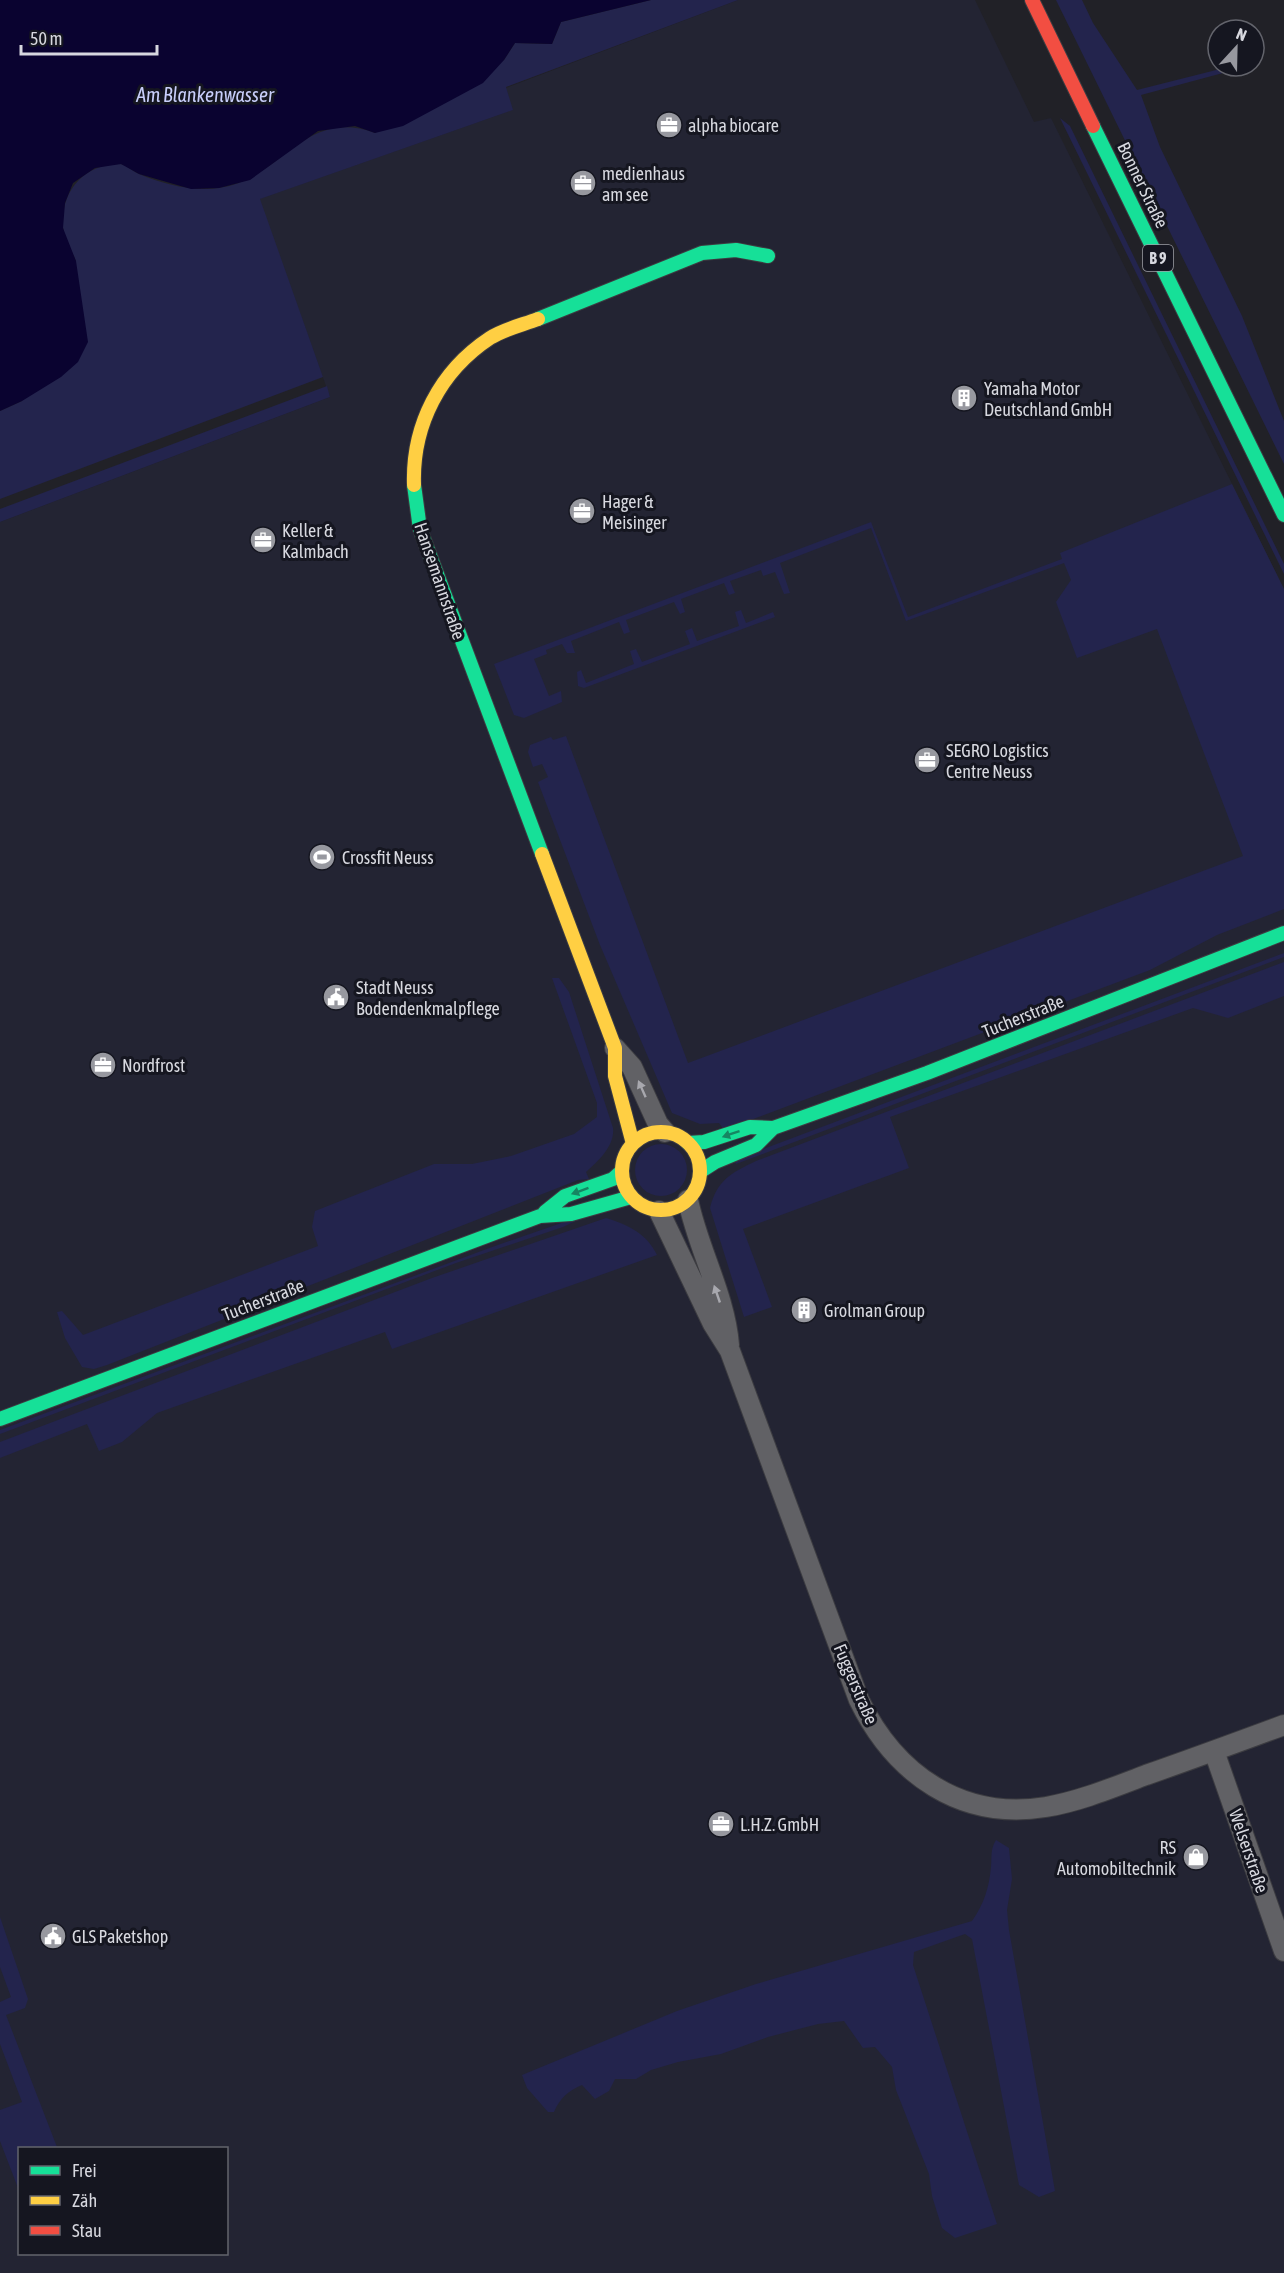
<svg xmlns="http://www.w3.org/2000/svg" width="1284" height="2273" font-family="'Asap Condensed',sans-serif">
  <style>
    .built { fill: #232433; fill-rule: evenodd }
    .green { fill: #23244d }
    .water { fill: #0a0330 }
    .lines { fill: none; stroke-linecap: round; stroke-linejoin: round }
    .street-casing { stroke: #3c3c41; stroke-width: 22 }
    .fast-casing { stroke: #3c3c41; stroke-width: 16 }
    .slow-casing { stroke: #3c3c41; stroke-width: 16 }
    .jam-casing { stroke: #3c3c41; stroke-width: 16 }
    .street { stroke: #616165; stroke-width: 20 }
    .fast { stroke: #16e098; stroke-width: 14 }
    .slow { stroke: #ffcf43; stroke-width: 14 }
    .jam { stroke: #f24e42; stroke-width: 14 }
    .oneway { fill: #a8a8ae }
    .oneway2 { fill: #168562 }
    .labels { text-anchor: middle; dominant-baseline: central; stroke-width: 6; stroke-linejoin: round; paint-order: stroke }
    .shield { fill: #151620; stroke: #9d9ea6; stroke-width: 1.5 }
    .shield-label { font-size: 16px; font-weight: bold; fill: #d7d8df }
    .poi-label { font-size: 18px; fill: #d7d8df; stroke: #151620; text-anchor: start }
    .street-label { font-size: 18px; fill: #d7d8df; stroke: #151620 }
    .water-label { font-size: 20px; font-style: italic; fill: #c8cefa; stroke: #151620 }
  </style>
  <rect width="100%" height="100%" fill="#212127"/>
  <path class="built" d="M 738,0 L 975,0 L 1034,122 L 1051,118 L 1284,589 L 1284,2273 L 0,2273 L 0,522 L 330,397 L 259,199 L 512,110 L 506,88 ZM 20,2148 L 226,2148 L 226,2254 L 20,2254 Z"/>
  <path class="green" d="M 651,0 L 738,0 L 506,87 L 513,110 L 260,199 L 323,377 L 0,499 L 0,411 L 22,401 L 76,261 C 72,251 64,238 63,227 C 60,192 84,164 119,164 C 126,164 132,171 139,174 C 162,184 194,192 219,188 C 283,179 303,107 375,133 L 504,60 L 515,43 L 552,44 L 561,22 Z
    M 1056,0 L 1082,0 L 1093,23 L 1137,90 L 1232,66 L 1249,66 L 1141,95 L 1160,147 L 1242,316 L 1284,421 L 1284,464 Z
    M 1060,118 L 1070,126 L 1284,564 L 1284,574 Z
    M 327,386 L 330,397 L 0,522 L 0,509 Z
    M 1232,484 L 1284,589 L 1284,909 L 1217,935 L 1150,970 L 724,1130 L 719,1123 L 700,1124 L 672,1113 L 600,945 L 538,782 L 548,777 L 542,764 L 533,767 L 528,752 L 530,745 L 551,737 L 553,740 L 566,736 L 688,1063 L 1243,856 L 1157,629 L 1077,658 L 1056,602 L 1071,580 L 1064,563 L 906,621 L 871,528 L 780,563 L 790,593 L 784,594 L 775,572 L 763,576 L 761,570 L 730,581 L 735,593 L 729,595 L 724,583 L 681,599 L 685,612 L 680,614 L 674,602 L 626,620 L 630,632 L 624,634 L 619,622 L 571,641 L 575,653 L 567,653 L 562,644 L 546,650 L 547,654 L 534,659 L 549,696 L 561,691 L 562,702 L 524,718 L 514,715 L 494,664 L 871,522 L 908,617 L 1062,559 L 1060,553 Z
    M 741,610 L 746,623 L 773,612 L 775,617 L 584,688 L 578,686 L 577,672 L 581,670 L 586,683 L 634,664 L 630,651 L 636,649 L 642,662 L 690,644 L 685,631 L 692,628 L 697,641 L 739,626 L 735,612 Z
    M 1284,953 L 1284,957 L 736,1164 L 734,1160 Z
    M 1284,962 L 1284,996 L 1228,1018 L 1193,1008 L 890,1117 L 909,1168 L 743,1229 L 772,1307 L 744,1317 L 710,1208 C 717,1180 731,1173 756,1161 Z
    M 552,978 L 559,978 L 569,992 L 613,1128 C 615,1146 598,1161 586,1172 L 589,1179 L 578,1180 L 107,1365 L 94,1369 L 82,1367 L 65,1338 L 57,1312 L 62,1311 L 83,1335 L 318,1246 L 312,1227 L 315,1211 L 434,1164 L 472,1164 L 511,1156 L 574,1134 L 597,1117 L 597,1103 Z
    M635 1170a26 26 0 1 1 52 0a26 26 0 1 1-52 0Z
    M 599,1210 L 563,1227 L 456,1263 L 0,1434 L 0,1430 L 492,1247 Z
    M 606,1218 C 629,1225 647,1234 657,1255 L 392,1349 L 385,1332 L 157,1413 L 122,1442 L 99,1451 L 87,1424 L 0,1458 L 0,1442 L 432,1278 Z
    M 996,1840 L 1009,1848 L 1012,1879 L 1007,1910 L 1009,1930 L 1055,2191 L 1039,2197 L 1019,2185 L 972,1939 L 965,1934 L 914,1952 L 913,1965 L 997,2224 L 955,2238 L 942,2228 L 932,2196 L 929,2174 L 896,2090 L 892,2067 L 875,2047 L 863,2048 L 844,2021 L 818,2024 L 768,2037 L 721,2054 L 678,2062 L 651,2070 L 636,2079 L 615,2079 L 609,2091 L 595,2099 L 582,2085 C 568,2091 560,2098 554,2112 L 548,2112 L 527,2088 L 522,2075 L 677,2011 L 756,1984 L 972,1921 C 984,1904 989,1888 991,1867 C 992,1857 990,1850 996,1840 Z
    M 0,1917 L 28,1999 L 25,2008 L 6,2015 L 57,2147 L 20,2148 L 18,2188 L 0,2141 L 0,2110 L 22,2102 L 0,2044 L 0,2002 L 11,1997 L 0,1967 Z"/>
  <path class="water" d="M 0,0 L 651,0 L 561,22 L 552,44 L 515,43 L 504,60 L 483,83 L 403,126 L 375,133 L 355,126 L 318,131 L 250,180 L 219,188 L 191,189 L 139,174 L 121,164 L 95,168 L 73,183 L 65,203 L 63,228 L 76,261 L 88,342 L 78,362 L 61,377 L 22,401 L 0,411 Z"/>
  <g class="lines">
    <defs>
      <path id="street" d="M 615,1048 L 632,1067 L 658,1124 L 665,1132
        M 688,1200 C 698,1249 725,1295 729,1345
        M 659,1211 L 713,1324 L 730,1351 L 859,1700 C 895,1774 961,1821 1046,1807 C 1081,1801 1114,1787 1146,1775 C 1192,1759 1238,1742 1284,1725
        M 1214,1751 L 1284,1951"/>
      <path id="fast" d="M 1093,126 L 1284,515
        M 538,319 L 702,253 L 736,250 L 768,256
        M 414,485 L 420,529 L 542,854
        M 688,1143 L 704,1142 L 750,1127 L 773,1128 L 927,1073 L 1284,933
        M 701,1171 L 715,1162 L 756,1145 L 773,1128
        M 545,1212 L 565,1196 L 613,1179 L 622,1171
        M 0,1419 L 540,1216 L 571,1214 L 631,1197"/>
      <path id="slow" d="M 414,485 C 412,425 440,371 490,338 C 504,329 522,325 538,319
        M 542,854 L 615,1048 L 615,1076 L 633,1144
        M622 1171a39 39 0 1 1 78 0a39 39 0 1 1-78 0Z"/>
      <path id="jam" d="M 1032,0 L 1093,126"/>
    </defs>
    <use href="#street" class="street-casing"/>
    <use href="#fast" class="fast-casing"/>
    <use href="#slow" class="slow-casing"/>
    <use href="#jam" class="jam-casing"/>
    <use href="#street" class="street"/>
    <use href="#fast" class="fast"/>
    <use href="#slow" class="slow"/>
    <use href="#jam" class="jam"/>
  </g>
  <defs><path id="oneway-solid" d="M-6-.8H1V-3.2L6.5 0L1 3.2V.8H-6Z" transform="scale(1.5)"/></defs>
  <g class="oneway">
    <use href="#oneway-solid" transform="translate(642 1089) rotate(-114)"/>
    <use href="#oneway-solid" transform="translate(717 1294) rotate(-109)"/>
  </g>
  <g class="oneway2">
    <use href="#oneway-solid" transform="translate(731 1134) rotate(161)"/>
    <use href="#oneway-solid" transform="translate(580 1191) rotate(160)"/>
  </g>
  <defs>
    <symbol id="office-disc" viewBox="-11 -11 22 22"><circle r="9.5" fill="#97989f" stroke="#151620"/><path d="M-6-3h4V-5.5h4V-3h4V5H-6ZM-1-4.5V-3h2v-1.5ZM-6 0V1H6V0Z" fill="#fff"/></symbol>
    <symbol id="building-disc" viewBox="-11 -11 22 22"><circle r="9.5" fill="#97989f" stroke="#151620"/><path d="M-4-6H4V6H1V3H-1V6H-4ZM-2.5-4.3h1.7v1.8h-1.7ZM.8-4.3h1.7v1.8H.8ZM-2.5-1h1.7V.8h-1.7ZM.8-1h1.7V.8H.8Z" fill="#fff"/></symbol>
    <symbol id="stadium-disc" viewBox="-11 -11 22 22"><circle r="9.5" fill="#97989f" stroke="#151620"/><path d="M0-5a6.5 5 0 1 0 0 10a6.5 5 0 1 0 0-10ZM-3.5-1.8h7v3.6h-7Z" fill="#fff"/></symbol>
    <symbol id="civic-disc" viewBox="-11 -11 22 22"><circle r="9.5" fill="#97989f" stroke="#151620"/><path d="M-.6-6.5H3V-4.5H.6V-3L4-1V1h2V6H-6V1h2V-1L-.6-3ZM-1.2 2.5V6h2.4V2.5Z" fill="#fff"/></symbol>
    <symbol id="shop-disc" viewBox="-11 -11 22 22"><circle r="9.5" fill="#97989f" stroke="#151620"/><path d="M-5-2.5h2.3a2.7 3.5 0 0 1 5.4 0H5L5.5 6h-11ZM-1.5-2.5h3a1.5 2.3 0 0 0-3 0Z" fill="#fff"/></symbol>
  </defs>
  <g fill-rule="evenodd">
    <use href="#office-disc" x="654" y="110" width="30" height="30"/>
    <use href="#office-disc" x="568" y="168" width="30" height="30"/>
    <use href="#building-disc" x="949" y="383" width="30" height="30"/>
    <use href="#office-disc" x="567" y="496" width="30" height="30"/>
    <use href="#office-disc" x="248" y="525" width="30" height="30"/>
    <use href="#office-disc" x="912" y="745" width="30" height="30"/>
    <use href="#stadium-disc" x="307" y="842" width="30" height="30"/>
    <use href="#civic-disc" x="321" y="982" width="30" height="30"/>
    <use href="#office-disc" x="88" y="1050" width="30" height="30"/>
    <use href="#building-disc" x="789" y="1295" width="30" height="30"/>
    <use href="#office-disc" x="706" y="1809" width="30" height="30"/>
    <use href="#shop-disc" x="1181" y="1842" width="30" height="30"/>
    <use href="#civic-disc" x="38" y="1921" width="30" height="30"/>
  </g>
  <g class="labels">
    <rect class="shield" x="1143" y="245" width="30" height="26" rx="4.5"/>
    <g class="shield-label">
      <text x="1158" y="258">B 9</text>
    </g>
    <g class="poi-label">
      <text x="688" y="125">alpha biocare</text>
      <text x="602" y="173">medienhaus<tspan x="602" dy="21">am see</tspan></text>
      <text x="984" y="388">Yamaha Motor<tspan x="984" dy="21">Deutschland GmbH</tspan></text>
      <text x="602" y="501">Hager &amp;<tspan x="602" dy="21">Meisinger</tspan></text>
      <text x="282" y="530">Keller &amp;<tspan x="282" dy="21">Kalmbach</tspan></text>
      <text x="946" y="750">SEGRO Logistics<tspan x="946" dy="21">Centre Neuss</tspan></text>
      <text x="342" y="857">Crossfit Neuss</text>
      <text x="356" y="987">Stadt Neuss<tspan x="356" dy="21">Bodendenkmalpflege</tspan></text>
      <text x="122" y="1065">Nordfrost</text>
      <text x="824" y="1310">Grolman Group</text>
      <text x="740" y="1824">L.H.Z. GmbH</text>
      <text x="1176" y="1847" text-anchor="end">RS<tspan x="1176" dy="21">Automobiltechnik</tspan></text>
      <text x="72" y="1936">GLS Paketshop</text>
    </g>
    <g class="street-label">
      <text transform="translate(1143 185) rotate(64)">Bonner Straße</text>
      <text transform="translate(440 581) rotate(71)">Hansemannstraße</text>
      <text transform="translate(1023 1016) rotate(-22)">Tucherstraße</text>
      <text transform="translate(263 1300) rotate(-21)">Tucherstraße</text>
      <text transform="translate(856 1684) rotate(67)">Fuggerstraße</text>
      <text transform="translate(1249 1851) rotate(71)">Welserstraße</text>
    </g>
    <g class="water-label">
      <text x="205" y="94">Am Blankenwasser</text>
    </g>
  </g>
  <rect x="18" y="2147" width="210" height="108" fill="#151620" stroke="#63646c" stroke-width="1.5"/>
  <rect x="30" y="2166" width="30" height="9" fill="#16e098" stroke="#63646c" stroke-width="1.5"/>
  <text x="72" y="2177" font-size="18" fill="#d7d8df">Frei</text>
  <rect x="30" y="2196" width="30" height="9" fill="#ffcf43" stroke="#63646c" stroke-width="1.5"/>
  <text x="72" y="2207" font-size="18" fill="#d7d8df">Zäh</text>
  <rect x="30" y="2226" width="30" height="9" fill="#f24e42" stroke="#63646c" stroke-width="1.5"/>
  <text x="72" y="2237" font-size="18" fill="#d7d8df">Stau</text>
  <g transform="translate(1236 48) rotate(22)"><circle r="28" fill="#151620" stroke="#63646c" stroke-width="1.5"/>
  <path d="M0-4.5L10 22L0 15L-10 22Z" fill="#97989f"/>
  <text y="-9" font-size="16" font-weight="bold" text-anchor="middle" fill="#d7d8df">N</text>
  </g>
  <path d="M21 45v9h136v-9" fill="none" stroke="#d7d8df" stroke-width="3"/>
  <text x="30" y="45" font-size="18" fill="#d7d8df" stroke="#151620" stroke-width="4.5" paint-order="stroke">50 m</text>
</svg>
